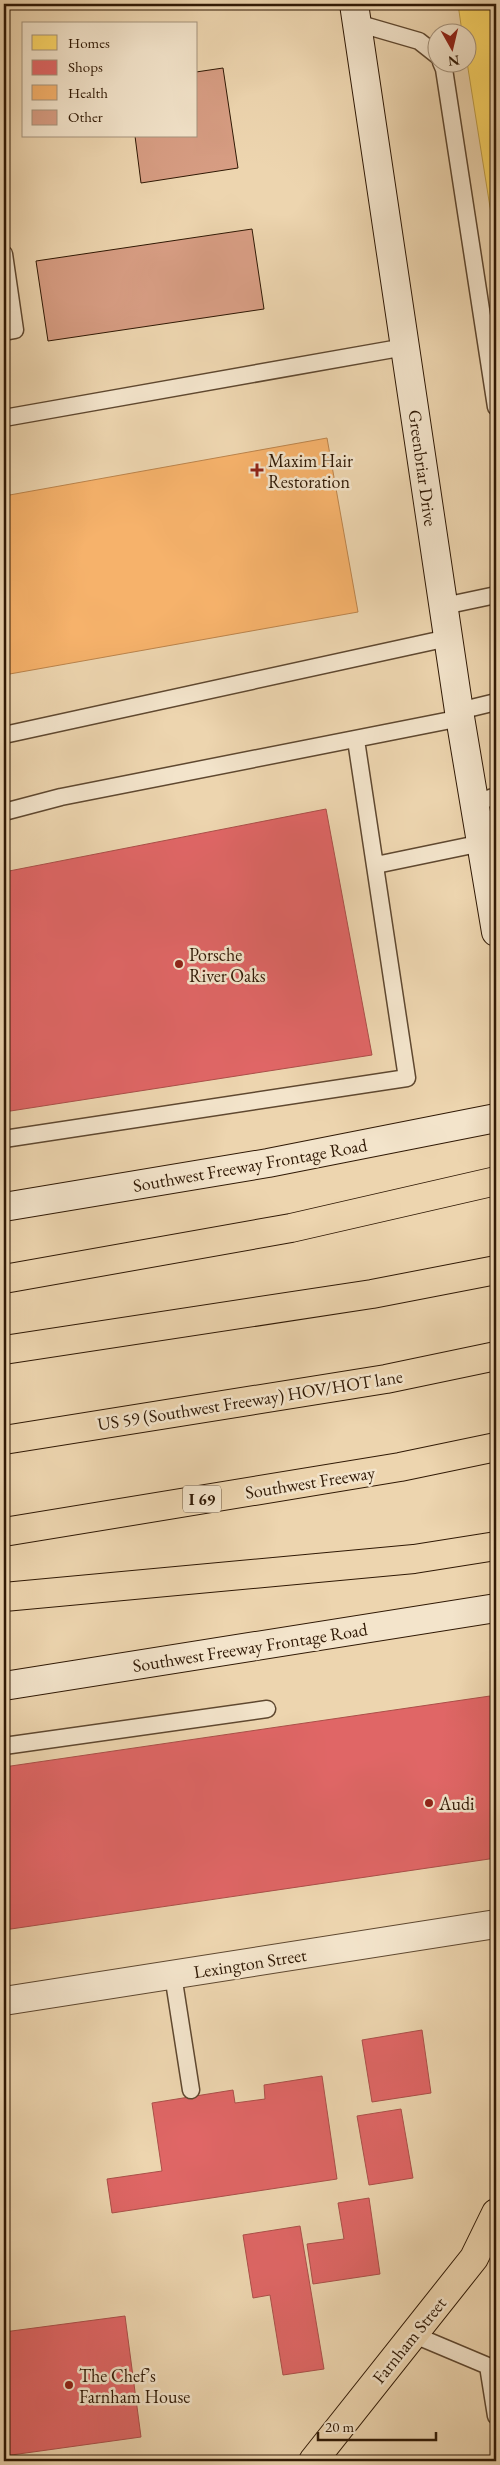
<svg xmlns="http://www.w3.org/2000/svg" width="500" height="2465" font-family="'EB Garamond',serif">
  <style>
    .homes { fill: #ffd966; stroke: #c19f49 }
    .shops { fill: #e06666; stroke: #ab4f49 }
    .health { fill: #f6b26b; stroke: #bb844c }
    .building { fill: #d79d83; stroke: #301905 }
    .lines { fill: none; stroke-linecap: round; stroke-linejoin: round }
    .service-casing { stroke: #5f4830; stroke-width: 19 }
    .minor-casing { stroke: #5f4830; stroke-width: 30 }
    .secondary-casing { stroke: #301905; stroke-width: 30 }
    .primary-casing { stroke: #301905; stroke-width: 30 }
    .motorway-casing { stroke: #301905; stroke-width: 30 }
    .service { stroke: #f3e4cb; stroke-width: 16 }
    .minor { stroke: #f3e4cb; stroke-width: 28 }
    .secondary { stroke: #f3e4cb; stroke-width: 28 }
    .primary { stroke: #edd5af; stroke-width: 28 }
    .motorway { stroke: #edd5af; stroke-width: 28 }
    .poi-dot { fill: #8f2418; stroke: #f3e4cb; stroke-width: 2 }
    .labels { text-anchor: middle; dominant-baseline: central; stroke-width: 5; stroke-linejoin: round; paint-order: stroke }
    .shield { fill: #f3e4cb; stroke: #6a5640; stroke-width: 1 }
    .shield-label { font-size: 16px; font-weight: bold; fill: #301905 }
    .poi-label { font-size: 18px; fill: #301905; stroke: #f3e4cb; text-anchor: start }
    .street-label { font-size: 18px; fill: #301905; stroke: #f3e4cb }
  </style>
  <rect width="100%" height="100%" fill="#edd5af"/>
  <filter id="stains"><feTurbulence type="fractalNoise" baseFrequency=".004" numOctaves="4"/><feColorMatrix values="0 0 0 0 .2 0 0 0 0 .09 0 0 0 0 .02 0 0 0 .5 -.17"/></filter>
  <radialGradient id="worn" r=".72"><stop offset=".6" stop-color="#630" stop-opacity="0"/><stop offset="1" stop-color="#630" stop-opacity=".3"/></radialGradient>
  <path class="homes" d="M 458,4 L 496,4 L 496,245 L 467,62 L 468,32 L 462,32 Z"/>
  <path class="shops" d="M 326,809 L 372,1055 L 4,1112 L 4,872 Z
    M 490,1696 L 496,1741 L 496,1858 L 4,1930 L 4,1767 Z
    M 422,2030 L 431,2093 L 372,2102 L 362,2040 Z
    M 322,2076 L 337,2179 L 112,2213 L 107,2179 L 162,2171 L 152,2103 L 233,2090 L 235,2103 L 265,2099 L 264,2085 Z
    M 401,2109 L 413,2178 L 369,2185 L 357,2116 Z
    M 369,2198 L 380,2274 L 313,2284 L 307,2244 L 344,2239 L 338,2203 Z
    M 300,2226 L 324,2369 L 283,2375 L 270,2295 L 253,2298 L 243,2235 Z
    M 125,2316 L 141,2437 L 4,2456 L 4,2332 Z"/>
  <path class="health" d="M 327,438 L 358,612 L 4,675 L 4,496 Z"/>
  <path class="building" d="M 223,68 L 238,168 L 141,183 L 135,136 L 196,136 L 196,72 Z
    M 252,229 L 264,309 L 48,341 L 36,261 Z"/>
  <g class="lines">
    <defs>
      <path id="service" d="M 357,23 L 419,41 L 438,56
        M 441,62 L 444,69 L 496,407
        M 4,254 L 15,330 L 4,332
        M 4,418 L 405,347
        M 444,606 L 496,595
        M 459,711 L 496,702
        M 4,735 L 448,638
        M 475,803 L 496,796
        M 4,812 L 61,797 L 461,718
        M 376,865 L 482,843
        M 4,1139 L 407,1078 L 356,740
        M 4,1746 L 267,1709
        M 173,1975 L 191,2090
        M 412,2334 L 488,2366 L 496,2416"/>
      <path id="minor" d="M 4,2001 L 496,1924"/>
      <path id="secondary" d="M 354,4 L 459,711 L 496,932
        M 4,1207 L 268,1163 L 496,1118
        M 4,1686 L 496,1608"/>
      <path id="primary" d="M 313,2461 L 474,2258 L 496,2213"/>
      <path id="motorway" d="M 4,1279 L 291,1228 L 496,1181
        M 4,1350 L 372,1294 L 496,1270
        M 4,1440 L 386,1379 L 496,1356
        M 4,1532 L 400,1467 L 496,1447
        M 4,1597 L 414,1559 L 496,1546"/>
    </defs>
    <use href="#service" class="service-casing"/>
    <use href="#minor" class="minor-casing"/>
    <use href="#secondary" class="secondary-casing"/>
    <use href="#primary" class="primary-casing"/>
    <use href="#motorway" class="motorway-casing"/>
    <use href="#service" class="service"/>
    <use href="#minor" class="minor"/>
    <use href="#secondary" class="secondary"/>
    <use href="#primary" class="primary"/>
    <use href="#motorway" class="motorway"/>
  </g>
  <g class="poi-dot">
    <path d="M254.5 462.5h5v5h5v5h-5v5h-5v-5h-5v-5h5z"/>
    <circle cx="179" cy="964" r="5"/>
    <circle cx="429" cy="1803" r="5"/>
    <circle cx="69" cy="2385" r="5"/>
  </g>
  <g class="labels">
    <rect class="shield" x="183" y="1485.5" width="38" height="27" rx="4"/>
    <g class="shield-label">
      <text x="202" y="1499">I 69</text>
    </g>
    <g class="poi-label">
      <text x="268" y="460">Maxim Hair<tspan x="268" dy="21">Restoration</tspan></text>
      <text x="189" y="954">Porsche<tspan x="189" dy="21">River Oaks</tspan></text>
      <text x="439" y="1803">Audi</text>
      <text x="79" y="2375">The Chef’s<tspan x="79" dy="21">Farnham House</tspan></text>
    </g>
    <g class="street-label">
      <text transform="translate(423 468) rotate(82)">Greenbriar Drive</text>
      <text transform="translate(250 1165) rotate(-10)">Southwest Freeway Frontage Road</text>
      <text transform="translate(250 1400) rotate(-9)">US 59 (Southwest Freeway) HOV/HOT lane</text>
      <text transform="translate(310 1482) rotate(-9)">Southwest Freeway</text>
      <text transform="translate(250 1647) rotate(-9)">Southwest Freeway Frontage Road</text>
      <text transform="translate(250 1963) rotate(-9)">Lexington Street</text>
      <text transform="translate(409 2340) rotate(-51)">Farnham Street</text>
    </g>
  </g>
  <rect width="500" height="2465" fill="none" stroke="#edd5af" stroke-width="20"/>
  <rect x="5" y="5" width="490" height="2455" fill="none" stroke="#301905" stroke-width="2.5"/>
  <rect x="10" y="10" width="480" height="2445" fill="none" stroke="#301905"/>
  <rect x="22" y="22" width="175" height="115" fill="#f3e4cb" stroke="#a5937c"/>
  <rect x="32" y="35" width="25" height="15" fill="#ffd966" stroke="#a5937c"/>
  <text x="68" y="48" font-size="15" fill="#301905">Homes</text>
  <rect x="32" y="60" width="25" height="15" fill="#e06666" stroke="#a5937c"/>
  <text x="68" y="72" font-size="15" fill="#301905">Shops</text>
  <rect x="32" y="85" width="25" height="15" fill="#f6b26b" stroke="#a5937c"/>
  <text x="68" y="98" font-size="15" fill="#301905">Health</text>
  <rect x="32" y="110" width="25" height="15" fill="#d79d83" stroke="#a5937c"/>
  <text x="68" y="122" font-size="15" fill="#301905">Other</text>
  <g transform="translate(452 48) rotate(172)"><circle r="24" fill="#f3e4cb" stroke="#a5937c"/>
  <path d="M0-4L9 19L0 12L-9 19Z" fill="#8f2418"/>
  <text y="-8" font-size="14" font-weight="bold" text-anchor="middle" fill="#301905">N</text>
  </g>
  <path d="M318 2432v8h118v-8" fill="none" stroke="#301905" stroke-width="2.5"/>
  <text x="325" y="2432" font-size="15" fill="#301905" stroke="#f3e4cb" stroke-width="4" paint-order="stroke">20 m</text>
  <rect width="100%" height="100%" filter="url(#stains)"/>
  <rect width="100%" height="100%" fill="url(#worn)"/>
</svg>
